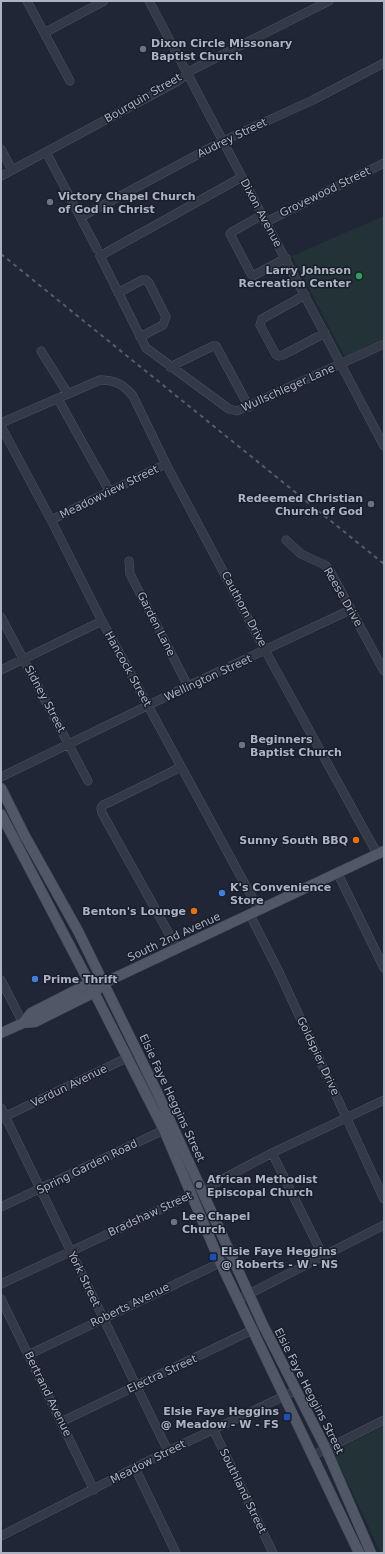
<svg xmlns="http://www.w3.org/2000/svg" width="385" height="1554" font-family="'DejaVu Sans',sans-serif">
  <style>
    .green { fill: #223237 }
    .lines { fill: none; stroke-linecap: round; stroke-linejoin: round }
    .minor-casing { stroke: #4e5361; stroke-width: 9 }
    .major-casing { stroke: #3d4250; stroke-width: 11 }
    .minor { stroke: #333946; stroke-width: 8 }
    .major { stroke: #515767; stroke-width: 10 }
    .rail { stroke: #555c6d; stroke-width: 2; stroke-dasharray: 4 4; stroke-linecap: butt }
    .worship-dot { fill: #6b7280; stroke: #191e2b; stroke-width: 1.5 }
    .leisure-dot { fill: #2e9e5b; stroke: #191e2b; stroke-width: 1.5 }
    .food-dot { fill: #e8710a; stroke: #191e2b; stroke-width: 1.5 }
    .shop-dot { fill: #3f7fe0; stroke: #191e2b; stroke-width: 1.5 }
    .transit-dot { fill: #1a4fb4; stroke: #191e2b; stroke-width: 1.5 }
    .labels { text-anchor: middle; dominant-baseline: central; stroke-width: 3; stroke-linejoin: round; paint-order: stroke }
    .poi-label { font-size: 11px; font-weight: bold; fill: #adb3c3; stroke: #191e2b; text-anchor: start }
    .street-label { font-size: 11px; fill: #adb3c3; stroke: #191e2b }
  </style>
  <rect width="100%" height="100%" fill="#202636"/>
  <path class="green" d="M 384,216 L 384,339 L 345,357 L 292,256 Z
    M 384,1426 L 384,1553 L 381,1553 L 333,1451 Z"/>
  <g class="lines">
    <defs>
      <path id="minor" d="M 27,1 L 70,81
        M 149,1 L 384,446
        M 44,33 L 104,1
        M 1,149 L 12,170
        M 46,152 L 97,249
        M 1,176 L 178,81 L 192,70 L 329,1
        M 242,177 L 100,256 L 146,348 L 229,409 L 237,411 L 384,344
        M 262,215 L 232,232 L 230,234 L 251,274 L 253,276 L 286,258
        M 81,217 L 223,141 L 313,100 L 384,63
        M 266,222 L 384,163
        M 118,293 L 142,280 L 146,280 L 149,283 L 166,317 L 163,325 L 140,337
        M 305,295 L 262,319 L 260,325 L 276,355 L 279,356 L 283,355 L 325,333
        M 41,351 L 68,394
        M 170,367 L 213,346 L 216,346 L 249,407
        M 58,399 L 110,492
        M 1,423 L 100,380 C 115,380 123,384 133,396 L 166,464 L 265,650 L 374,848 L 379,853
        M 1,426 L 51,520 L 102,621 L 259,910
        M 51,520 L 166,464
        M 286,540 L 301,554 L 325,565 L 330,571 L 384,671
        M 129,561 L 130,574 L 188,686
        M 1,617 L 88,781
        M 1,670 L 102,621
        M 1,777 L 188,686 L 350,610
        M 337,872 L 384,968
        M 250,915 L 278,970 L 384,1199
        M 177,948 L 102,813 L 101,808 L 103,805 L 110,802 L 181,767
        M 1,980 L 23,1023
        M 1,1108 L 168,1451
        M 2,1118 L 137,1053
        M 272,1153 L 323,1256
        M 1,1207 L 168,1128
        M 1,1284 L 202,1190 L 272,1153 L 384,1100
        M 1,1299 L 94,1490
        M 237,1300 L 384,1225
        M 28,1355 L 232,1257
        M 61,1422 L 263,1325
        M 213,1429 L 273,1553
        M 312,1456 L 384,1420
        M 135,1468 L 176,1553
        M 1,1536 L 168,1451 L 297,1390"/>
      <path id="major" d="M 1,788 L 25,836 L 78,931 L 157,1092 L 263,1325 L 326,1449 L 371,1553
        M 1,814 L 92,988 L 164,1130 L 220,1262 L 359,1553
        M 23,1023 L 31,1013 L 90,983 L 95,983
        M 1,1033 L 23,1023 L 35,1022 L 95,992 L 104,983 L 110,980 L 384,851"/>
    </defs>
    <use href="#minor" class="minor-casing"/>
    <use href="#major" class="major-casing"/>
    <use href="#minor" class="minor"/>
    <use href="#major" class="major"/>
    <path class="rail" d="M 1,254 L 384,564"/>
  </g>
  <g class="worship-dot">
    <circle cx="143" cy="49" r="4"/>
    <circle cx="50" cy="202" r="4"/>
    <circle cx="371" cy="504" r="4"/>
    <circle cx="242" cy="745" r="4"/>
    <circle cx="199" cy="1185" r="4"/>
    <circle cx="174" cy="1222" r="4"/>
  </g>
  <circle class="leisure-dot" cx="359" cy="276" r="4"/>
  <g class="food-dot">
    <circle cx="356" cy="840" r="4"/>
    <circle cx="194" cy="911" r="4"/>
  </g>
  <g class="shop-dot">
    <circle cx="222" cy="893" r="4"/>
    <circle cx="35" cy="979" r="4"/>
  </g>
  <g class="transit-dot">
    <rect x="209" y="1253" width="8" height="8" rx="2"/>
    <rect x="283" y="1413" width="8" height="8" rx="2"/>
  </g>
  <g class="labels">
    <g class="poi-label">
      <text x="151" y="43">Dixon Circle Missonary<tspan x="151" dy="13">Baptist Church</tspan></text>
      <text x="58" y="196">Victory Chapel Church<tspan x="58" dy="13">of God in Christ</tspan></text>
      <text x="351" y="270" text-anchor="end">Larry Johnson<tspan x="351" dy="13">Recreation Center</tspan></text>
      <text x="363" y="498" text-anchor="end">Redeemed Christian<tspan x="363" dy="13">Church of God</tspan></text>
      <text x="250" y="739">Beginners<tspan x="250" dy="13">Baptist Church</tspan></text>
      <text x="348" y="840" text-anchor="end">Sunny South BBQ</text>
      <text x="230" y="887">K's Convenience<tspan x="230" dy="13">Store</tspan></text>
      <text x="186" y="911" text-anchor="end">Benton's Lounge</text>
      <text x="43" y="979">Prime Thrift</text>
      <text x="207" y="1179">African Methodist<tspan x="207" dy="13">Episcopal Church</tspan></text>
      <text x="182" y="1216">Lee Chapel<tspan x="182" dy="13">Church</tspan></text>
      <text x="221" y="1251">Elsie Faye Heggins<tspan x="221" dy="13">@ Roberts - W - NS</tspan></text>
      <text x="279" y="1411" text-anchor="end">Elsie Faye Heggins<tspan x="279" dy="13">@ Meadow - W - FS</tspan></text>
    </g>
    <g class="street-label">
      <text transform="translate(143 98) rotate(-30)">Bourquin Street</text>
      <text transform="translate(232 138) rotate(-26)">Audrey Street</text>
      <text transform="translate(325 192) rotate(-26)">Grovewood Street</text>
      <text transform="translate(261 213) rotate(62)">Dixon Avenue</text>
      <text transform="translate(288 388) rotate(-24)">Wullschleger Lane</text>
      <text transform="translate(109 492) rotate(-26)">Meadowview Street</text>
      <text transform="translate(343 597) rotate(60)">Reese Drive</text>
      <text transform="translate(244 609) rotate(62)">Cauthorn Drive</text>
      <text transform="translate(156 624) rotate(63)">Garden Lane</text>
      <text transform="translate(128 669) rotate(61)">Hancock Street</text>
      <text transform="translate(208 678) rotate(-25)">Wellington Street</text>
      <text transform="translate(45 699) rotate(62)">Sidney Street</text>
      <text transform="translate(174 937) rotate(-25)">South 2nd Avenue</text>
      <text transform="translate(318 1056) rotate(65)">Goldspier Drive</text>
      <text transform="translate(69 1086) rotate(-26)">Verdun Avenue</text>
      <text transform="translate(172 1098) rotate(65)">Elsie Faye Heggins Street</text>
      <text transform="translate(87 1167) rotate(-26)">Spring Garden Road</text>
      <text transform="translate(150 1214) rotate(-25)">Bradshaw Street</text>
      <text transform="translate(84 1279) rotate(64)">York Street</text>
      <text transform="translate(130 1305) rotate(-26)">Roberts Avenue</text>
      <text transform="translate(162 1374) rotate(-25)">Electra Street</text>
      <text transform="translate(309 1391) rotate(63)">Elsie Faye Heggins Street</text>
      <text transform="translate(48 1394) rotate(64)">Bertrand Avenue</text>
      <text transform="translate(148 1462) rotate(-27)">Meadow Street</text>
      <text transform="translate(243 1491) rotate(64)">Southland Street</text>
    </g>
  </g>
  <rect width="385" height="1554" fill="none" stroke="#adb3c3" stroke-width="4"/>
</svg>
